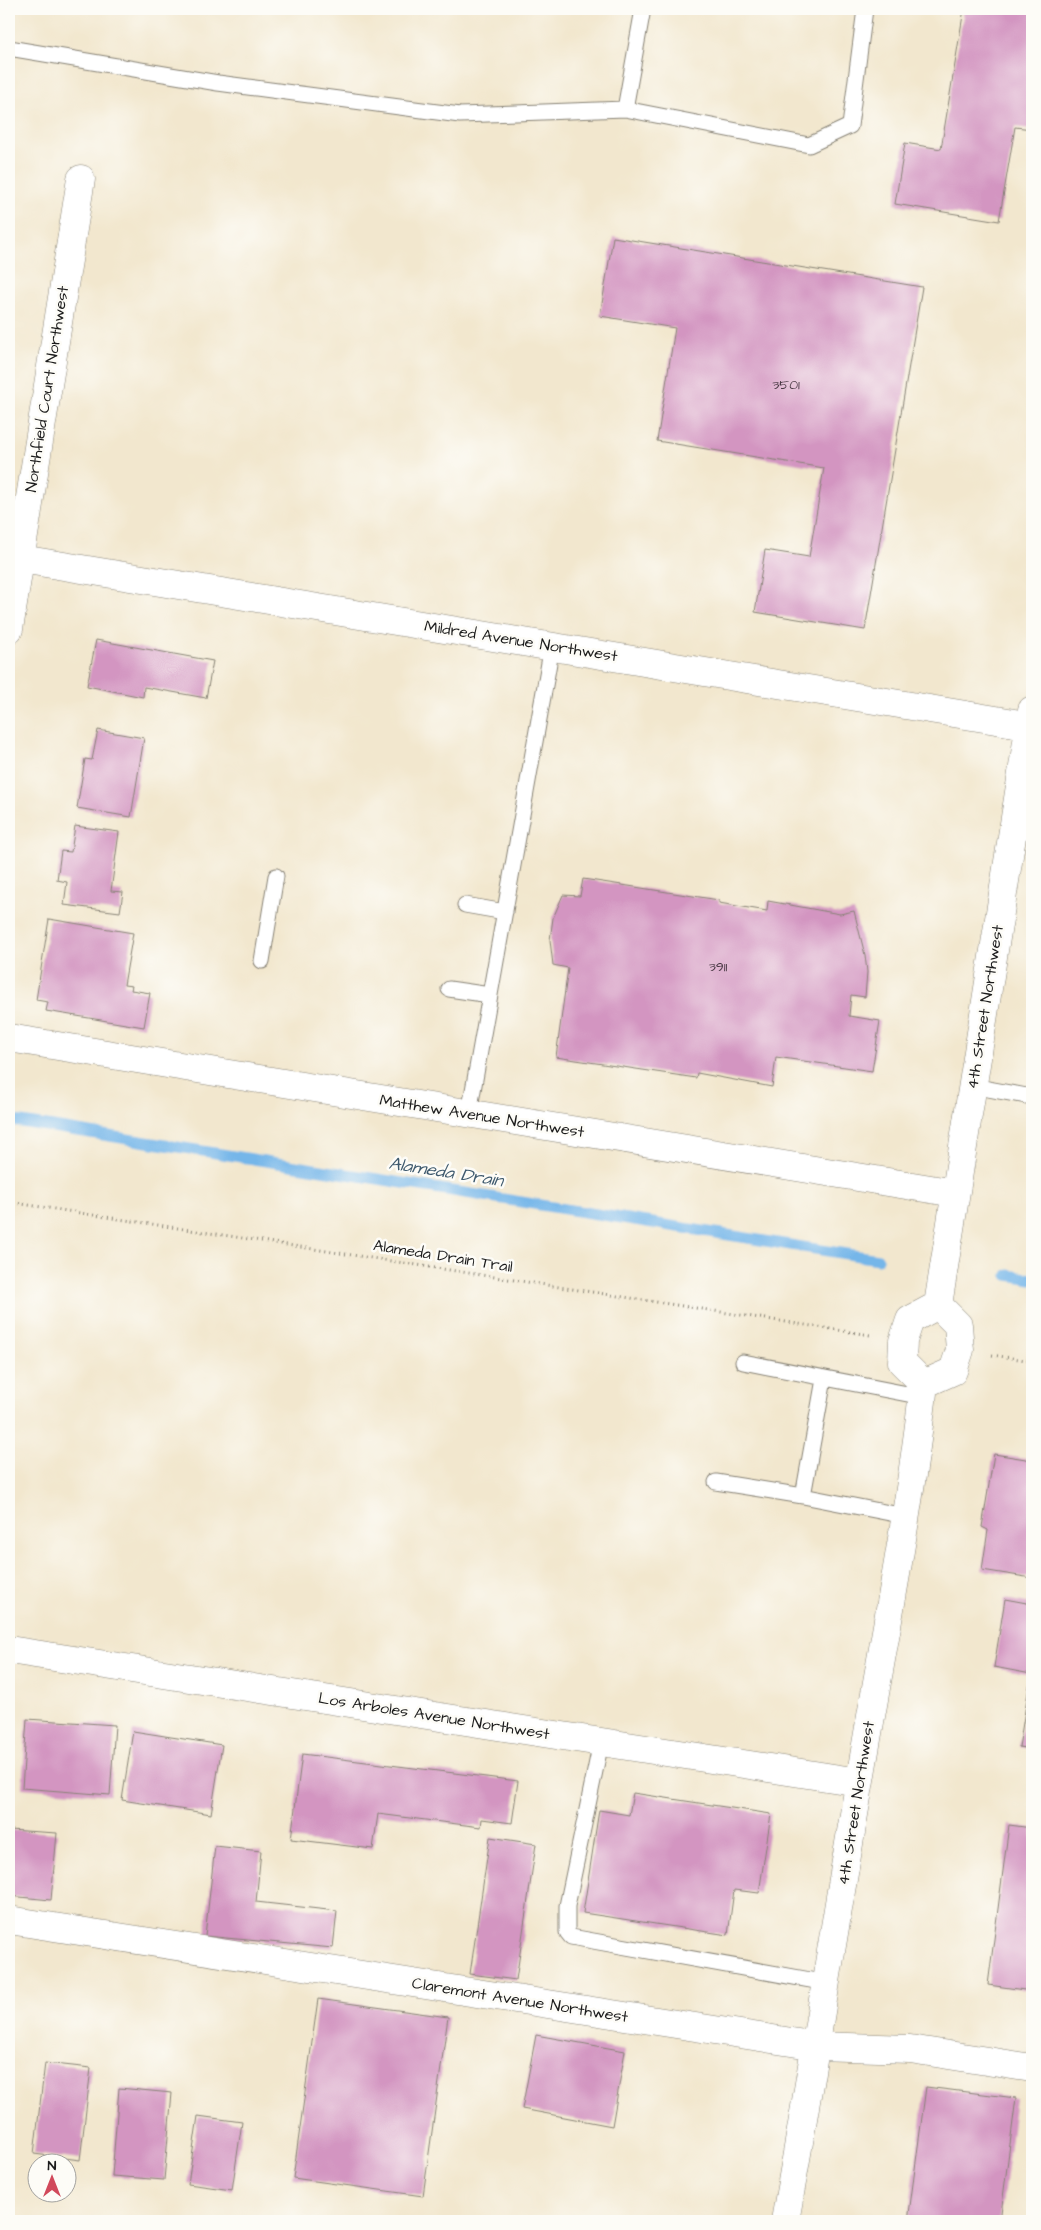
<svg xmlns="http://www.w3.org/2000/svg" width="1041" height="2230" font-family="'Architects Daughter',sans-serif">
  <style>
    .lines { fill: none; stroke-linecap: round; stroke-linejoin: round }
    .stream { stroke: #74b6e9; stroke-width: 11 }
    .building { fill: #d395c1 }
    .lane-casing { stroke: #878275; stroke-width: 17 }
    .street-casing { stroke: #878275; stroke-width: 29 }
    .secondary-casing { stroke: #878275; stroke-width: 29 }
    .path { stroke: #878275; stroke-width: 3; stroke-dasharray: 1 4; stroke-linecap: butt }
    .lane { stroke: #fff; stroke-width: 15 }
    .street { stroke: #fff; stroke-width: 28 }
    .secondary { stroke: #fff; stroke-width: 28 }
    .labels { text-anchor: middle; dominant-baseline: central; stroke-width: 5; stroke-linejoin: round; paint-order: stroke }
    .number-label { font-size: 14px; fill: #4a3a45 }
    .street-label { font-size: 16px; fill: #1c1c1c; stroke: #fdfcf7 }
    .water-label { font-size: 18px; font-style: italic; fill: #3f5a6e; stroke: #fdfcf7 }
  </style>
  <rect width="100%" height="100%" fill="#fdfcf7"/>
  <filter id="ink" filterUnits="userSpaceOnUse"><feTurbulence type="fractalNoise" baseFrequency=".02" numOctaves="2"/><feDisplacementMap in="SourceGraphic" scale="10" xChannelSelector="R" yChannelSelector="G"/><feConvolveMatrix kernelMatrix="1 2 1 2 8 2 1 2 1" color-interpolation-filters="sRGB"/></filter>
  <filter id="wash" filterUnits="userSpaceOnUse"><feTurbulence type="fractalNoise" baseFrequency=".0096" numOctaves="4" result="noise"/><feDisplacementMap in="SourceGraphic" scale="20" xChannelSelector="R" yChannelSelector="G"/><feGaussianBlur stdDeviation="1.12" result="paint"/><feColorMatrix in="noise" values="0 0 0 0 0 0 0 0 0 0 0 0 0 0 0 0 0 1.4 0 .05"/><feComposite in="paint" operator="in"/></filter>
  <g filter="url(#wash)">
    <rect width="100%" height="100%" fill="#f2e7ce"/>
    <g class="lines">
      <path class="stream" d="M 9,1120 L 878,1259
        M 1008,1275 L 1032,1279"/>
    </g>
    <g id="blocks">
      <path class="building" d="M 964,9 L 1032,9 L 1032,129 L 1015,127 L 999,221 L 895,204 L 905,143 L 941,149 Z
        M 613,237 L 922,287 L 865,630 L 755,612 L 765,550 L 809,557 L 824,468 L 657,441 L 675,328 L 600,316 Z
        M 96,640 L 213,661 L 206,698 L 144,687 L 143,697 L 87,686 Z
        M 98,730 L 144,738 L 131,817 L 77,808 L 85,759 L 92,760 Z
        M 75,826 L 119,832 L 111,891 L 123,892 L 120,912 L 64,905 L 67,882 L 57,880 L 61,851 L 71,852 Z
        M 583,879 L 719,900 L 719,903 L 767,911 L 768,901 L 840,914 L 854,911 L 865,955 L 867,972 L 865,997 L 851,995 L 849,1016 L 880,1021 L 872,1071 L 776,1057 L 772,1087 L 697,1073 L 696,1078 L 556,1057 L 568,968 L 553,965 L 550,940 L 553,918 L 563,895 L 580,896 Z
        M 49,919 L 133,933 L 124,985 L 132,986 L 131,990 L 150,993 L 144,1027 L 46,1011 L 48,1002 L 36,1000 Z
        M 994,1454 L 1032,1460 L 1032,1578 L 982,1570 L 988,1530 L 982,1527 Z
        M 1005,1599 L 1032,1604 L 1032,1749 L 1019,1747 L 1031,1674 L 994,1667 Z
        M 27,1719 L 115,1725 L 110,1795 L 22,1788 Z
        M 133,1731 L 222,1745 L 211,1814 L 122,1800 Z
        M 302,1754 L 518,1781 L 512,1823 L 482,1819 L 481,1827 L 378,1814 L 373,1849 L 291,1839 Z
        M 633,1793 L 771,1814 L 759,1893 L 734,1890 L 728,1935 L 583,1913 L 599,1810 L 629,1815 Z
        M 1009,1825 L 1032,1828 L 1032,1991 L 988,1985 Z
        M 9,1830 L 57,1833 L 51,1900 L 9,1896 Z
        M 490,1837 L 536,1844 L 516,1980 L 470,1974 Z
        M 215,1846 L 261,1851 L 256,1902 L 337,1911 L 333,1948 L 205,1936 Z
        M 318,1999 L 448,2017 L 423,2196 L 293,2178 Z
        M 536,2035 L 625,2051 L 612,2126 L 522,2109 Z
        M 45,2063 L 91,2068 L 80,2160 L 34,2154 Z
        M 926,2087 L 1016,2098 L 1000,2221 L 908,2221 Z
        M 119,2088 L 172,2093 L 164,2180 L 112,2176 Z
        M 198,2116 L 242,2122 L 232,2190 L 188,2184 Z"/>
    </g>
  </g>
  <g filter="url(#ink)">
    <use href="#blocks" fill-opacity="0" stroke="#878275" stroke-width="1"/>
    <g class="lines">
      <defs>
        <path id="lane" d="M 643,9 L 625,109 L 809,145 L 850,126 L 865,9
          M 9,48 L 218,83 L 460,115 L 625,109
          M 1013,829 L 1032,832
          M 465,905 L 505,912
          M 262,961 L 276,876
          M 449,989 L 490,995
          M 972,1086 L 1032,1097
          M 469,1113 L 552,646
          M 743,1362 L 923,1397
          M 824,1379 L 803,1496 L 905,1516
          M 716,1482 L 803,1496
          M 601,1742 L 567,1906 L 567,1932 L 571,1937 L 827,1983"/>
        <path id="street" d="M 9,557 L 1032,726
          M 9,629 L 81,179
          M 9,1038 L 955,1193
          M 9,1650 L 859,1782
          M 9,1920 L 817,2046 L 910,2049 L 1032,2068"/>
        <path id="secondary" d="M 938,1305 L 1032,710
          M 924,1384 L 953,1371 L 960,1350 L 958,1325 L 938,1305
          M 924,1384 L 902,1362 L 903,1341 L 910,1320 L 938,1305
          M 785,2221 C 812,2074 834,1927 860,1780 C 882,1648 909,1517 924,1384"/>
      </defs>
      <use href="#lane" class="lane-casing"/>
      <use href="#street" class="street-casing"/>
      <use href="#secondary" class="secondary-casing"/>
      <path class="path" d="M 9,1202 L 870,1335
        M 992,1355 L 1032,1361"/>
      <use href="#lane" class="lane"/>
      <use href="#street" class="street"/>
      <use href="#secondary" class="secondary"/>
    </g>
  </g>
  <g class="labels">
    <g class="number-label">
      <text x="786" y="385">3501</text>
      <text x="718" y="967">3911</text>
    </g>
    <g class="street-label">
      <text transform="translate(47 389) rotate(-81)">Northfield Court Northwest</text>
      <text transform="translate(521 641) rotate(9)">Mildred Avenue Northwest</text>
      <text transform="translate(985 1007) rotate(-81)">4th Street Northwest</text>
      <text transform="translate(482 1116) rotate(9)">Matthew Avenue Northwest</text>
      <text transform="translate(443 1256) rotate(9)">Alameda Drain Trail</text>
      <text transform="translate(434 1716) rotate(9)">Los Arboles Avenue Northwest</text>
      <text transform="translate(856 1803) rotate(-81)">4th Street Northwest</text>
      <text transform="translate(520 2000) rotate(9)">Claremont Avenue Northwest</text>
    </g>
    <g class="water-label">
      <text transform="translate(446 1172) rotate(9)">Alameda Drain</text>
    </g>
  </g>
  <rect width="1041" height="2230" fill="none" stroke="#fdfcf7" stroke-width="30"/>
  <g transform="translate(52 2178)"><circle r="24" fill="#fdfcf7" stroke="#a3a29f"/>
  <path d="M0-4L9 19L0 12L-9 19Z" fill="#d1495b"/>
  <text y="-8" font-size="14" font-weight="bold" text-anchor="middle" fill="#1c1c1c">N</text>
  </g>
</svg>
